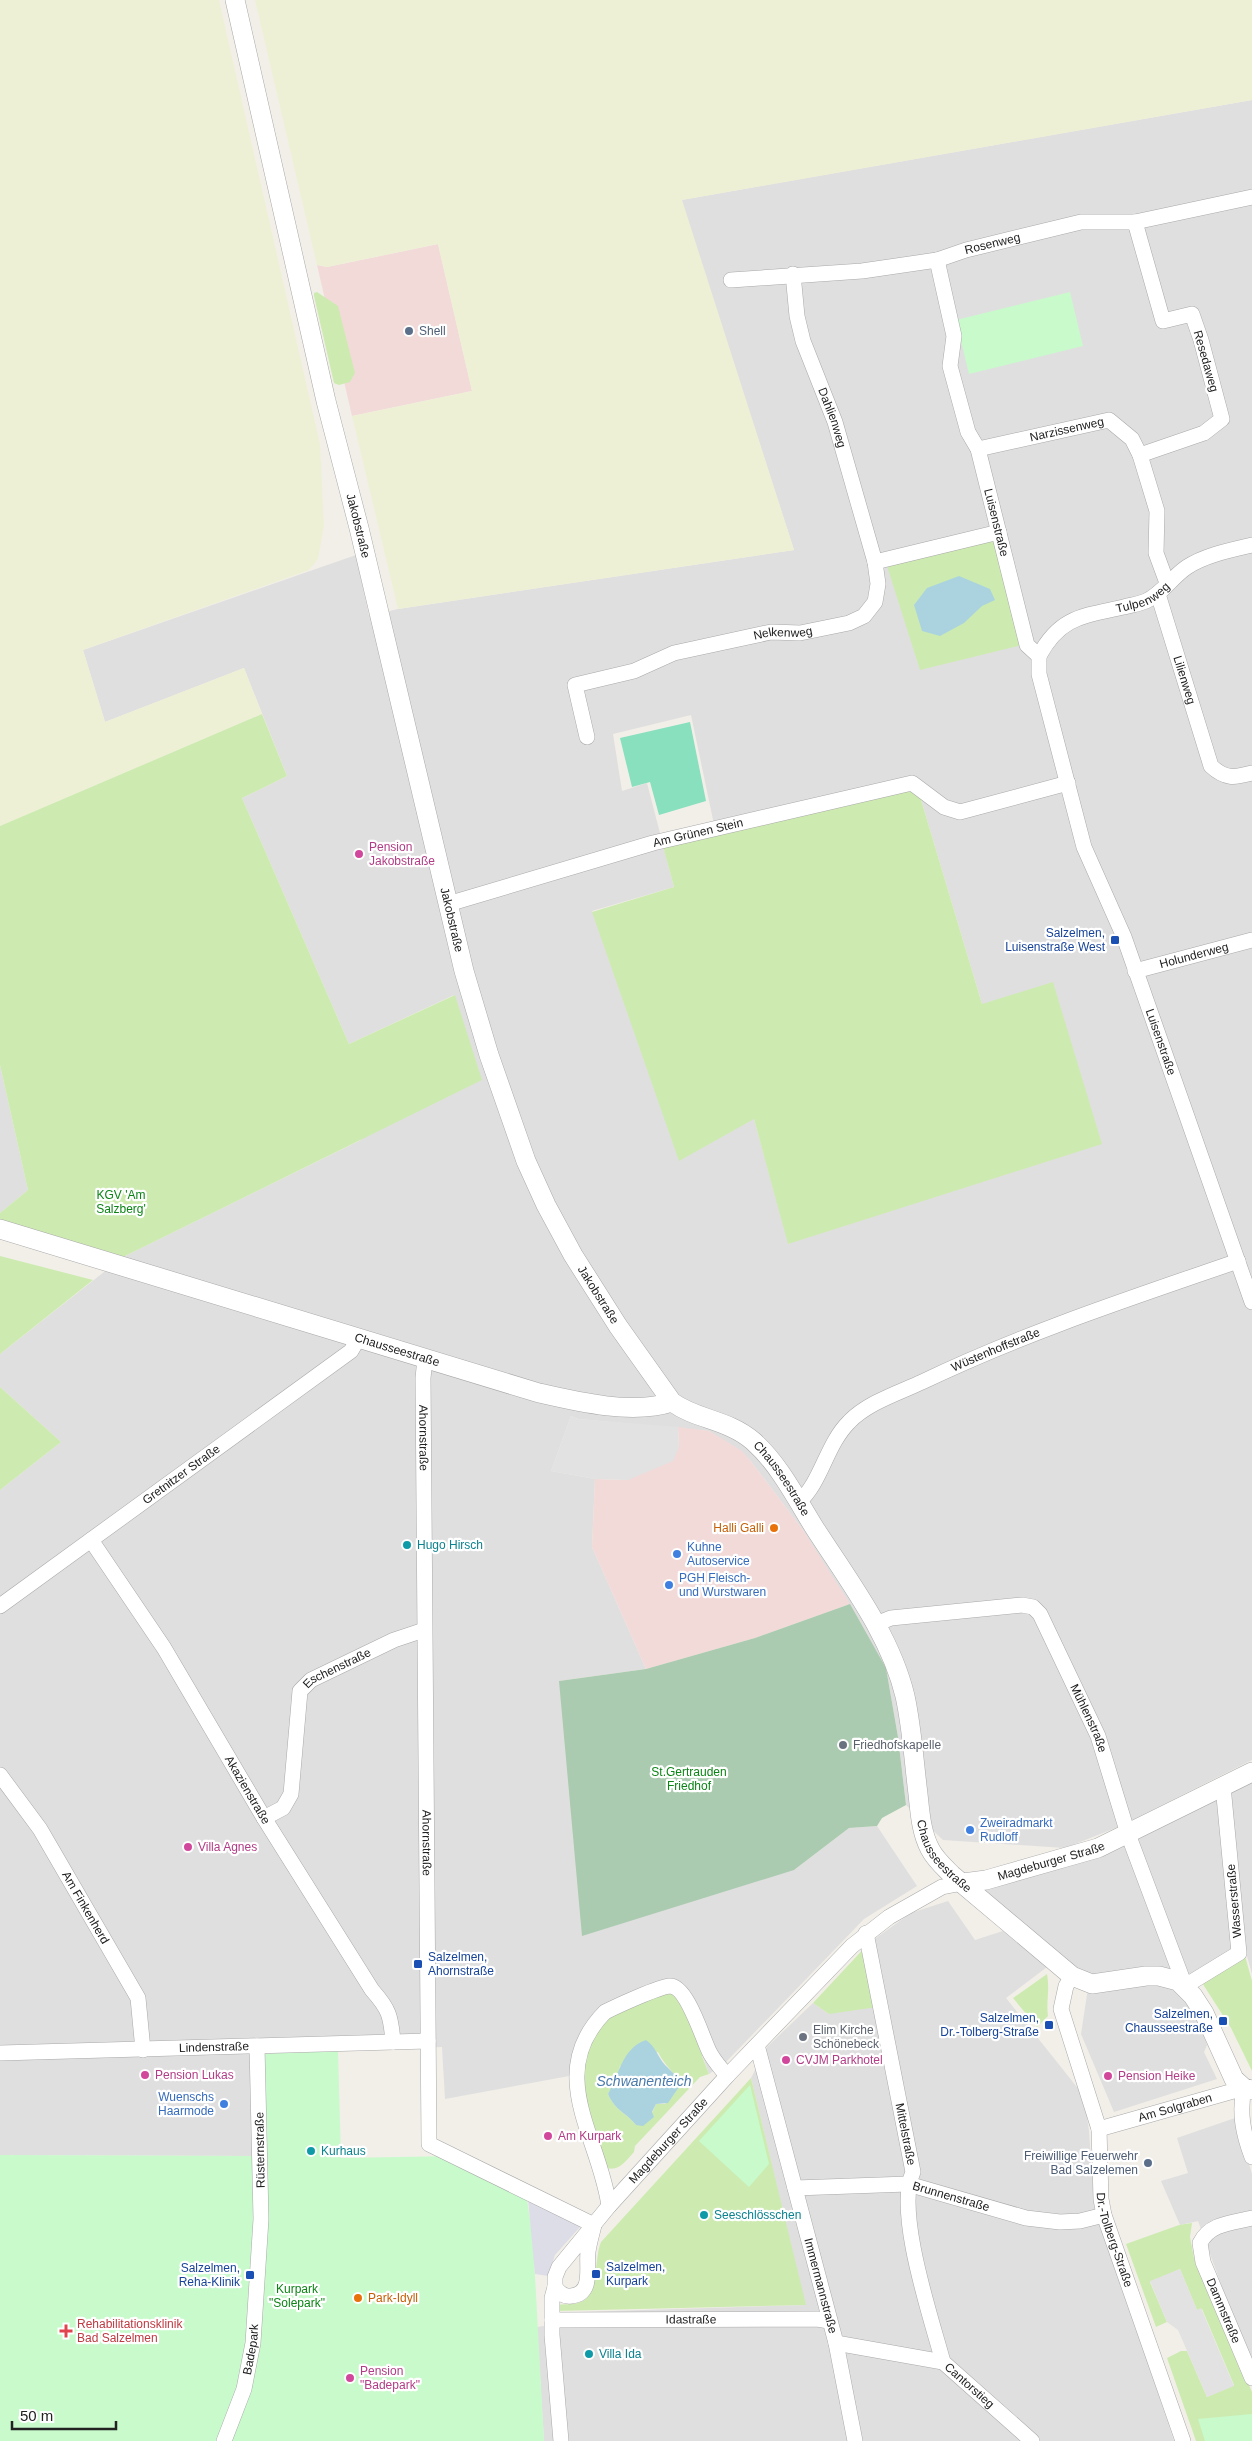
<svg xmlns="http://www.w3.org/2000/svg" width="1252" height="2441" font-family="Arial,sans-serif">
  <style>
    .residential { fill: #e0dfdf; fill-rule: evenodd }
    .commercial { fill: #f2dad9 }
    .farmland { fill: #eef0d5 }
    .grass { fill: #cdebb0; fill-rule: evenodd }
    .cemetery { fill: #aacbaf }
    .park { fill: #c8facc }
    .pitch { fill: #88e0be }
    .parking { fill: #e2e2e2 }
    .plaza { fill: #dddde8 }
    .water { fill: #aad3df }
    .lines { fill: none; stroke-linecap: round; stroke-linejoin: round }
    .minor-casing { stroke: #a9a9a9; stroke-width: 16 }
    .tertiary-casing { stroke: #a9a9a9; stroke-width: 20 }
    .minor { stroke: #fff; stroke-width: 15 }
    .tertiary { stroke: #fff; stroke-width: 19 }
    .service-dot { fill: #5c6f8a; stroke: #fff; stroke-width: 2 }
    .hotel-dot { fill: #d1479c; stroke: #fff; stroke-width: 2 }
    .transit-dot { fill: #1a4fb4; stroke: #fff; stroke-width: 2 }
    .food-dot { fill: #e8710a; stroke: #fff; stroke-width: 2 }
    .culture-dot { fill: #0f9aa8; stroke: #fff; stroke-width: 2 }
    .shop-dot { fill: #3f7fe0; stroke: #fff; stroke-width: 2 }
    .worship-dot { fill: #6b7280; stroke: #fff; stroke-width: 2 }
    .health-dot { fill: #e0444e; stroke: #fff; stroke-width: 2 }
    .labels { text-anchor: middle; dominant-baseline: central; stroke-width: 4.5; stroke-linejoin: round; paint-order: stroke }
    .street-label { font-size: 12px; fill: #222; stroke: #fff }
    .service-label { font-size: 12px; fill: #4e5e75; stroke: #fff; text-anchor: start }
    .hotel-label { font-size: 12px; fill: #b23c85; stroke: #fff; text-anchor: start }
    .transit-label { font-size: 12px; fill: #164399; stroke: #fff; text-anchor: end }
    .park-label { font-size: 12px; fill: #0c8416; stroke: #fff }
    .food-label { font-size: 12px; fill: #c56008; stroke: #fff; text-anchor: end }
    .culture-label { font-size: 12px; fill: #0d838f; stroke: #fff; text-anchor: start }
    .shop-label { font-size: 12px; fill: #366cbe; stroke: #fff; text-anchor: start }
    .worship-label { font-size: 12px; fill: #5b616d; stroke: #fff; text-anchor: start }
    .health-label { font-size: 12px; fill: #be3a42; stroke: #fff; text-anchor: start }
    .water-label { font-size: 14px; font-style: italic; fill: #4a7aab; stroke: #fff }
  </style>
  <rect width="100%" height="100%" fill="#f2efe9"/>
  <path class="residential" d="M 1252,100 L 1252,1760 L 1118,1827 L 1065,1848 L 943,1840 L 906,1805 L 898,1737 L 886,1668 L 803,1530 L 749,1459 L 709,1431 L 578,1419 L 571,1416 L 551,1471 L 595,1479 L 592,1547 L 646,1669 L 559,1681 L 794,1870 L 849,1828 L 877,1826 L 917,1886 L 864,1919 L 725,2063 L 709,2074 L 682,1998 L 580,2074 L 445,2099 L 442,2047 L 259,2054 L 263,2156 L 0,2155 L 0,1490 L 61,1442 L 0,1387 L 0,1354 L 123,1257 L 361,1140 L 454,995 L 349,1044 L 242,798 L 287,776 L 244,668 L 105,722 L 83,650 L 356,555 L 369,616 L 398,609 L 794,550 L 681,200 ZM 691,715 L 716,834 L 919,793 L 982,1004 L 789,1244 L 754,1119 L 592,911 L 674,887 L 647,783 L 622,791 L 613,734 Z
    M 0,1065 L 28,1190 L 0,1213 Z
    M 1252,1777 L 1252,1974 L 1245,1949 L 1185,1982 L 1207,2045 L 1204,2052 L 1217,2079 L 1114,2112 L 1081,2034 L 1088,1988 L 980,1889 Z
    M 948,1901 L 975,1940 L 1009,1929 L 1047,1967 L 1006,1998 L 1084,2096 L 1089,2131 L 1094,2202 L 1174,2441 L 544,2441 L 537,2327 L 565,2323 L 579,2312 L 805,2305 L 751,2078 L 767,2047 L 813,2003 L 829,2014 L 869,1943 L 911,1913 Z
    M 1235,2118 L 1252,2174 L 1252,2369 L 1198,2221 L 1180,2225 L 1161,2181 L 1188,2173 L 1177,2138 Z"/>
  <path class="commercial" d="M 438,244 L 472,391 L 352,416 L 317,265 L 327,267 Z
    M 678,1427 L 709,1431 L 742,1451 L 749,1459 L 803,1530 L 850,1604 L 755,1638 L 646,1669 L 592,1547 L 595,1479 L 628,1480 L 679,1447 Z"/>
  <path class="farmland" d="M 0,0 L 219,0 L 320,444 L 324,526 L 318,559 L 309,570 L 83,650 L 105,722 L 244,668 L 262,714 L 0,826 Z
    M 255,0 L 1252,0 L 1252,100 L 682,200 L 794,550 L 398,609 L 352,416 L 472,391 L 438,244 L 327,267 L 317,265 Z"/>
  <path class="grass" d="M 317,292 L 338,306 L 355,373 L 350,382 L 339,385 L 334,383 L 314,296 L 314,293 Z
    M 996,538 L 1022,645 L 920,670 L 887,566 Z
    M 262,714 L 287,776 L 242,798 L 349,1044 L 455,995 L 482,1080 L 123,1257 L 0,1220 L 0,1213 L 28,1190 L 0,1065 L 0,826 Z
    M 911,788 L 919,793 L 982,1004 L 1053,982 L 1102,1144 L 788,1244 L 754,1119 L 679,1161 L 592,912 L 674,887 L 663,846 Z
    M 0,1256 L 93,1280 L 0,1354 Z
    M 0,1387 L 61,1442 L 0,1490 Z
    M 869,1943 L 877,2007 L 829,2014 L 813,2003 Z
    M 1244,1952 L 1252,1981 L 1252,2071 L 1231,2028 L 1199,1978 Z
    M 1047,1974 C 1050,1990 1046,2002 1048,2016 L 1037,2027 L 1013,1998 Z
    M 673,1991 L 704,2049 L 702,2056 L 709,2074 L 700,2077 L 635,2146 L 634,2152 C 625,2162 618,2173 604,2167 L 580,2074 L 587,2043 L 606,2015 ZM 658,2052 C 670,2076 692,2079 665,2104 L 656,2104 L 652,2113 L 636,2125 C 625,2111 616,2112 608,2094 L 616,2081 L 620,2066 Z
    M 751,2078 L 806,2305 L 555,2311 L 555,2305 C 563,2304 575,2305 583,2301 C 599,2293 594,2257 601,2242 Z
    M 1192,2223 L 1190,2237 L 1194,2258 L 1252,2392 L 1252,2441 L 1196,2441 L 1167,2358 L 1181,2351 L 1187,2351 L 1207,2397 L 1234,2385 L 1202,2309 L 1197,2310 L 1180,2269 L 1150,2282 L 1167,2322 L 1156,2327 L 1126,2244 L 1179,2225 Z"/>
  <path class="cemetery" d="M 850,1604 L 886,1668 L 898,1737 L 906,1805 L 882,1818 L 877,1826 L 849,1828 L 794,1870 L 582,1936 L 559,1681 L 646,1669 L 755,1638 Z"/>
  <path class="park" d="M 1070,292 L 1083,346 L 969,374 L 956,320 Z
    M 338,2051 L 341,2158 L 457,2156 L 526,2193 L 533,2239 L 544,2441 L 0,2441 L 0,2155 L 263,2156 L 259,2054 Z
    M 750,2085 L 769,2164 L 749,2187 L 699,2141 Z
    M 1252,2414 L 1252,2441 L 1205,2441 L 1198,2419 Z"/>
  <path class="pitch" d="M 690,722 L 706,801 L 659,815 L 650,782 L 632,787 L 620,738 Z"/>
  <path class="parking" d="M 571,1416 L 578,1419 L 678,1427 L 679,1447 L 673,1461 L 628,1480 L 595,1479 L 551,1471 Z
    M 1180,2269 L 1197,2310 L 1201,2308 L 1234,2386 L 1207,2397 L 1178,2330 L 1167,2322 L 1150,2281 Z"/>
  <path class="plaza" d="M 528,2199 L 580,2227 L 555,2255 L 548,2276 L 535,2274 Z"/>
  <path class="water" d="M 959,576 L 990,589 L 995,600 L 982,606 L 964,623 L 940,636 L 922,631 L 914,605 L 927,588 Z
    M 646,2040 C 656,2047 657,2056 665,2065 C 673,2073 677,2075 679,2087 L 668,2103 L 656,2104 L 652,2112 L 654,2117 L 643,2126 L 636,2125 C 625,2111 616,2112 608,2094 C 619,2075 622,2048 646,2040 Z"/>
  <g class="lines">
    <defs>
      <g id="minor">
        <path id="s1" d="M 937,260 L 954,336 L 950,366 L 968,432 L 978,449 L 1027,645 L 1039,656 L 1039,674 L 1084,847 L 1124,937 L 1252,1302"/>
        <path id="s2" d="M 793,274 L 797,316 L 803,341 L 835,422 L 875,562"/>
        <path id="s3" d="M 731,280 L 862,271 L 937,260 L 966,250 L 1081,222 L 1135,222 L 1252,197"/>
        <path id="s4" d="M 978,449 L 1109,420 L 1132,439 L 1140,455 L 1204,433 L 1222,419 L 1201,340 L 1192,314 L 1163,321 L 1135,222"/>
        <path d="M 1140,455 L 1157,511 L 1156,553 L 1167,583"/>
        <path id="s5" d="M 1158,594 L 1211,766 C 1225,779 1234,778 1252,773"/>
        <path id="s6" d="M 1039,656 C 1060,616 1084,616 1124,607 C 1131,605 1139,604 1146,601 C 1162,594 1172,577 1187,567 C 1205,555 1231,550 1252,545"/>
        <path id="s7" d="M 587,737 L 575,685 L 634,671 L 674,653 L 771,632 L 800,633 L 849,623 L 864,616 L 875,602 L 878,584 L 875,562 L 999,532"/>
        <path id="s8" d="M 448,904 L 653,843 L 912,783 L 944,807 L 960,812 L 1068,783"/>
        <path id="s9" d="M 1135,971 L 1252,940"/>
        <path id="s10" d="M 425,1359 L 423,1378 L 429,2144 L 594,2225"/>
        <path id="s11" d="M 799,1502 C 822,1481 826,1445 849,1422 C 867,1403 898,1393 922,1382 C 1024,1333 1131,1298 1238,1261"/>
        <path id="s12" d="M 91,1540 L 164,1648 L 264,1818 L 372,1990 C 389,2009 391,2016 393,2042"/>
        <path id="s13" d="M 0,1606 L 351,1351 L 358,1339"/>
        <path id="s14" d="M 876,1624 L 891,1618 L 1022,1605 L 1033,1607 L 1040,1614 L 1098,1736 L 1128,1834 L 1185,1986 L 1239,1953 L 1223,1786"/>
        <path id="s15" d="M 0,1775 L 40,1829 L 138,1998 L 143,2050"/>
        <path id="s16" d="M 264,1818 L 283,1808 L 291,1794 L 300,1691 L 311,1680 L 394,1640 L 424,1630"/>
        <path id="s17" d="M 866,1933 L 913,2172 C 895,2212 931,2317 943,2362"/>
        <path id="s18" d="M 1072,1976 L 1066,1986 L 1061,2009 L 1099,2129 L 1101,2199 L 1104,2215 L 1183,2441"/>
        <path id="s19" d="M 757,2045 L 836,2343 L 855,2441"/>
        <path id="s20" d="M 0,2053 L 428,2041"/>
        <path id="s21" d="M 1099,2129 L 1244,2088 C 1239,2113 1243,2133 1252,2157"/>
        <path id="s22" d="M 795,2188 L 908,2184 L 1026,2218 L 1060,2222 L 1080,2221 L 1104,2215"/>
        <path d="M 609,2206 C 600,2138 544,2074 605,2012 C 617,2006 658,1987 670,1986 C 687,1986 702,2037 709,2051 C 713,2060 721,2068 727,2076"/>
        <path id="s23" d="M 1252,2218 C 1232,2223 1210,2223 1200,2243 L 1203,2262 L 1252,2378"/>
        <path id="s24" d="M 594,2225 C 592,2234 589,2243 588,2252 C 586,2267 594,2294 571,2296 C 564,2297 559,2293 555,2287 L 555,2277 L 559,2267 L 609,2206 L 727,2076 L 852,1946 L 889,1917 L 942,1887 L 963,1883"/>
        <path d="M 555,2287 L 552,2298 L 552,2335 L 561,2441"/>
        <path id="s25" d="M 552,2320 L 817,2319 L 829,2321"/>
        <path id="s26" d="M 836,2343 L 943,2362 L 1032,2441"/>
        <path id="s27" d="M 224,2441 L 244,2389 L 253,2343 L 261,2219 L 257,2046"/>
      </g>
      <g id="tertiary">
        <path id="s28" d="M 235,0 L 326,401 L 359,528 L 464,971 L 489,1055 L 526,1161 L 546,1205 L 573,1255 L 618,1326 L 672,1402 C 697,1420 727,1419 753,1441 C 779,1464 796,1498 814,1527 C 848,1580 890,1634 905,1696 C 912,1728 914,1762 918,1794 C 920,1812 921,1832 930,1849 C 935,1859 944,1867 952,1875 L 1072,1976 L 1092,1984 L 1146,1976 L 1159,1976 L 1178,1981 L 1193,1996 L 1204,2013 L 1234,2079 L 1244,2088 L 1252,2090"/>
        <path id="s29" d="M 0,1229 L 539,1393 C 578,1402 633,1415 672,1402"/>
        <path id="s30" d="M 963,1883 L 986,1880 L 1098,1848 L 1252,1772"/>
      </g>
    </defs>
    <use href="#minor" class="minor-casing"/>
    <use href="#tertiary" class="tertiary-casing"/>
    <use href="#minor" class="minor"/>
    <use href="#tertiary" class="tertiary"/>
  </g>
  <g class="service-dot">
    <circle cx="409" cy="331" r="5"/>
    <circle cx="1148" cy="2163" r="5"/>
  </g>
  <g class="hotel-dot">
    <circle cx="359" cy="854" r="5"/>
    <circle cx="188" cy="1847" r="5"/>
    <circle cx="786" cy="2060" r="5"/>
    <circle cx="145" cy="2075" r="5"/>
    <circle cx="1108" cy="2076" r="5"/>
    <circle cx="548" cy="2136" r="5"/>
    <circle cx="350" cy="2378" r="5"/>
  </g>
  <g class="transit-dot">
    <rect x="1110" y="935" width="10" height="10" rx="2.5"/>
    <rect x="413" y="1959" width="10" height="10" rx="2.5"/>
    <rect x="1218" y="2016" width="10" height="10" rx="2.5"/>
    <rect x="1044" y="2020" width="10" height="10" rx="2.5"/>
    <rect x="591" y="2269" width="10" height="10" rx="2.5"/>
    <rect x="245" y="2270" width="10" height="10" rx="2.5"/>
  </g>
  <g class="food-dot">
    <circle cx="774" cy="1528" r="5"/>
    <circle cx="358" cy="2298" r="5"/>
  </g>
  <g class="culture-dot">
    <circle cx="407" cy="1545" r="5"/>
    <circle cx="311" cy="2151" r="5"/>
    <circle cx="704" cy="2215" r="5"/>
    <circle cx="589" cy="2354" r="5"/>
  </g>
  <g class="shop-dot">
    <circle cx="677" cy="1554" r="5"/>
    <circle cx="669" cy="1585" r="5"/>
    <circle cx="970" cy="1830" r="5"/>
    <circle cx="224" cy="2104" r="5"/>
  </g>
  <g class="worship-dot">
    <circle cx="843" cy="1745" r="5"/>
    <circle cx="803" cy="2037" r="5"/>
  </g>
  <path class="health-dot" d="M63.5 2323.5h5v5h5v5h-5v5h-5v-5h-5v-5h5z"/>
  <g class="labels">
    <g class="street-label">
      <text stroke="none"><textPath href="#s3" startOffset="265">Rosenweg</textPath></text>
      <text transform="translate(1206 361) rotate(74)">Resedaweg</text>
      <text stroke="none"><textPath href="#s2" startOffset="150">Dahlienweg</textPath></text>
      <text stroke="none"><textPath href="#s4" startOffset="91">Narzissenweg</textPath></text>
      <text stroke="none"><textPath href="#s1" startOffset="272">Luisenstraße</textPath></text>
      <text stroke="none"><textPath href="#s28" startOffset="540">Jakobstraße</textPath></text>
      <text stroke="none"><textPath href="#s6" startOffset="124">Tulpenweg</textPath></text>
      <text stroke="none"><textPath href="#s7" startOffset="269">Nelkenweg</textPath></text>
      <text stroke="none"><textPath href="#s5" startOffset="90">Lilienweg</textPath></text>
      <text stroke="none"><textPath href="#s8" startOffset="260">Am Grünen Stein</textPath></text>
      <text stroke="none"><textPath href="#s28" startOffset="945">Jakobstraße</textPath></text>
      <text stroke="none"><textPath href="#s9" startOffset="61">Holunderweg</textPath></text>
      <text stroke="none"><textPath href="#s1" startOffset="821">Luisenstraße</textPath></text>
      <text stroke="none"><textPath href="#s28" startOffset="1350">Jakobstraße</textPath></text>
      <text stroke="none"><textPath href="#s29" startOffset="415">Chausseestraße</textPath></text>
      <text stroke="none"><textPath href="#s11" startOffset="259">Wüstenhoffstraße</textPath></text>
      <text stroke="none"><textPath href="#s10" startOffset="79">Ahornstraße</textPath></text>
      <text stroke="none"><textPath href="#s13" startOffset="224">Gretnitzer Straße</textPath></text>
      <text stroke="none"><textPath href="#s28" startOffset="1618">Chausseestraße</textPath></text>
      <text stroke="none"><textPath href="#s16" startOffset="185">Eschenstraße</textPath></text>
      <text stroke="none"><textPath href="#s14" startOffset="284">Mühlenstraße</textPath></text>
      <text stroke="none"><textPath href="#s12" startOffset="295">Akazienstraße</textPath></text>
      <text stroke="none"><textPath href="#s10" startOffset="484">Ahornstraße</textPath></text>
      <text stroke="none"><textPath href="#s28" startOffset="2038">Chausseestraße</textPath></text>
      <text stroke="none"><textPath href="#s30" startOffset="91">Magdeburger Straße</textPath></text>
      <text transform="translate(1234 1901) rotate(-95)">Wasserstraße</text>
      <text stroke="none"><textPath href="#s15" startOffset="158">Am Finkenherd</textPath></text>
      <text stroke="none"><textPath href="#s20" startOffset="214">Lindenstraße</textPath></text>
      <text stroke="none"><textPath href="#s21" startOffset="79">Am Solgraben</textPath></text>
      <text stroke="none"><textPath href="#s17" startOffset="205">Mittelstraße</textPath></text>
      <text stroke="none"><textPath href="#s24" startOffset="288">Magdeburger Straße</textPath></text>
      <text transform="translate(260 2150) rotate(-91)">Rüsternstraße</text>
      <text stroke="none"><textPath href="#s22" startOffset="158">Brunnenstraße</textPath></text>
      <text stroke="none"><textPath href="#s18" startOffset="274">Dr.-Tolberg-Straße</textPath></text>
      <text stroke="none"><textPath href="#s19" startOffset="249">Immermannstraße</textPath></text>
      <text stroke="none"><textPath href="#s23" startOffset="132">Dammstraße</textPath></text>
      <text stroke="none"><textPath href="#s25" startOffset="139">Idastraße</textPath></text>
      <text stroke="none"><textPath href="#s27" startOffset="96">Badepark</textPath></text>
      <text stroke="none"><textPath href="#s26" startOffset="144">Cantorstieg</textPath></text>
    </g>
    <g class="service-label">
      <text x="419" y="331">Shell</text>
      <text x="1138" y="2156" text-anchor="end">Freiwillige Feuerwehr<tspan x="1138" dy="14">Bad Salzelemen</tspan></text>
    </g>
    <g class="hotel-label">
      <text x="369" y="847">Pension<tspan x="369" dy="14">Jakobstraße</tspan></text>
      <text x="198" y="1847">Villa Agnes</text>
      <text x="796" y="2060">CVJM Parkhotel</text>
      <text x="155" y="2075">Pension Lukas</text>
      <text x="1118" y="2076">Pension Heike</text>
      <text x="558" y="2136">Am Kurpark</text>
      <text x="360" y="2371">Pension<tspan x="360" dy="14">"Badepark"</tspan></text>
    </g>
    <g class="transit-label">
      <text x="1105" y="933">Salzelmen,<tspan x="1105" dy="14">Luisenstraße West</tspan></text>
      <text x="428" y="1957" text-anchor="start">Salzelmen,<tspan x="428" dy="14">Ahornstraße</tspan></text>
      <text x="1213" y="2014">Salzelmen,<tspan x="1213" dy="14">Chausseestraße</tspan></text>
      <text x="1039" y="2018">Salzelmen,<tspan x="1039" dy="14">Dr.-Tolberg-Straße</tspan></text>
      <text x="606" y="2267" text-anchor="start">Salzelmen,<tspan x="606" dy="14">Kurpark</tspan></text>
      <text x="240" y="2268">Salzelmen,<tspan x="240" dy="14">Reha-Klinik</tspan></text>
    </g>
    <g class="park-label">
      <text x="121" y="1195">KGV 'Am<tspan x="121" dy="14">Salzberg'</tspan></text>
      <text x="689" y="1772">St.Gertrauden<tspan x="689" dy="14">Friedhof</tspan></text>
      <text x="297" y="2289">Kurpark<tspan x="297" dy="14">"Solepark"</tspan></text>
    </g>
    <g class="food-label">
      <text x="764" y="1528">Halli Galli</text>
      <text x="368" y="2298" text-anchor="start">Park-Idyll</text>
    </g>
    <g class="culture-label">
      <text x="417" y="1545">Hugo Hirsch</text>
      <text x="321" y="2151">Kurhaus</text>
      <text x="714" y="2215">Seeschlösschen</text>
      <text x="599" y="2354">Villa Ida</text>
    </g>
    <g class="shop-label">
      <text x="687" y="1547">Kuhne<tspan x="687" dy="14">Autoservice</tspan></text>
      <text x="679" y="1578">PGH Fleisch-<tspan x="679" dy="14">und Wurstwaren</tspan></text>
      <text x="980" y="1823">Zweiradmarkt<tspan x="980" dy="14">Rudloff</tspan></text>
      <text x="214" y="2097" text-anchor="end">Wuenschs<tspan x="214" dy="14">Haarmode</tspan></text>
    </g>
    <g class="worship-label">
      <text x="853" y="1745">Friedhofskapelle</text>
      <text x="813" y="2030">Elim Kirche<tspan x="813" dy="14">Schönebeck</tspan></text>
    </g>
    <g class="health-label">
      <text x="77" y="2324">Rehabilitationsklinik<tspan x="77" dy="14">Bad Salzelmen</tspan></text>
    </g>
    <g class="water-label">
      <text x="644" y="2081">Schwanenteich</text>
    </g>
  </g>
  <path d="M12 2421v8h104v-8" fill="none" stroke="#222222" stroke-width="2.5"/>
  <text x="20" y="2421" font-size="15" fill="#222222" stroke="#ffffff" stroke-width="4" paint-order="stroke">50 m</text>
</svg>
